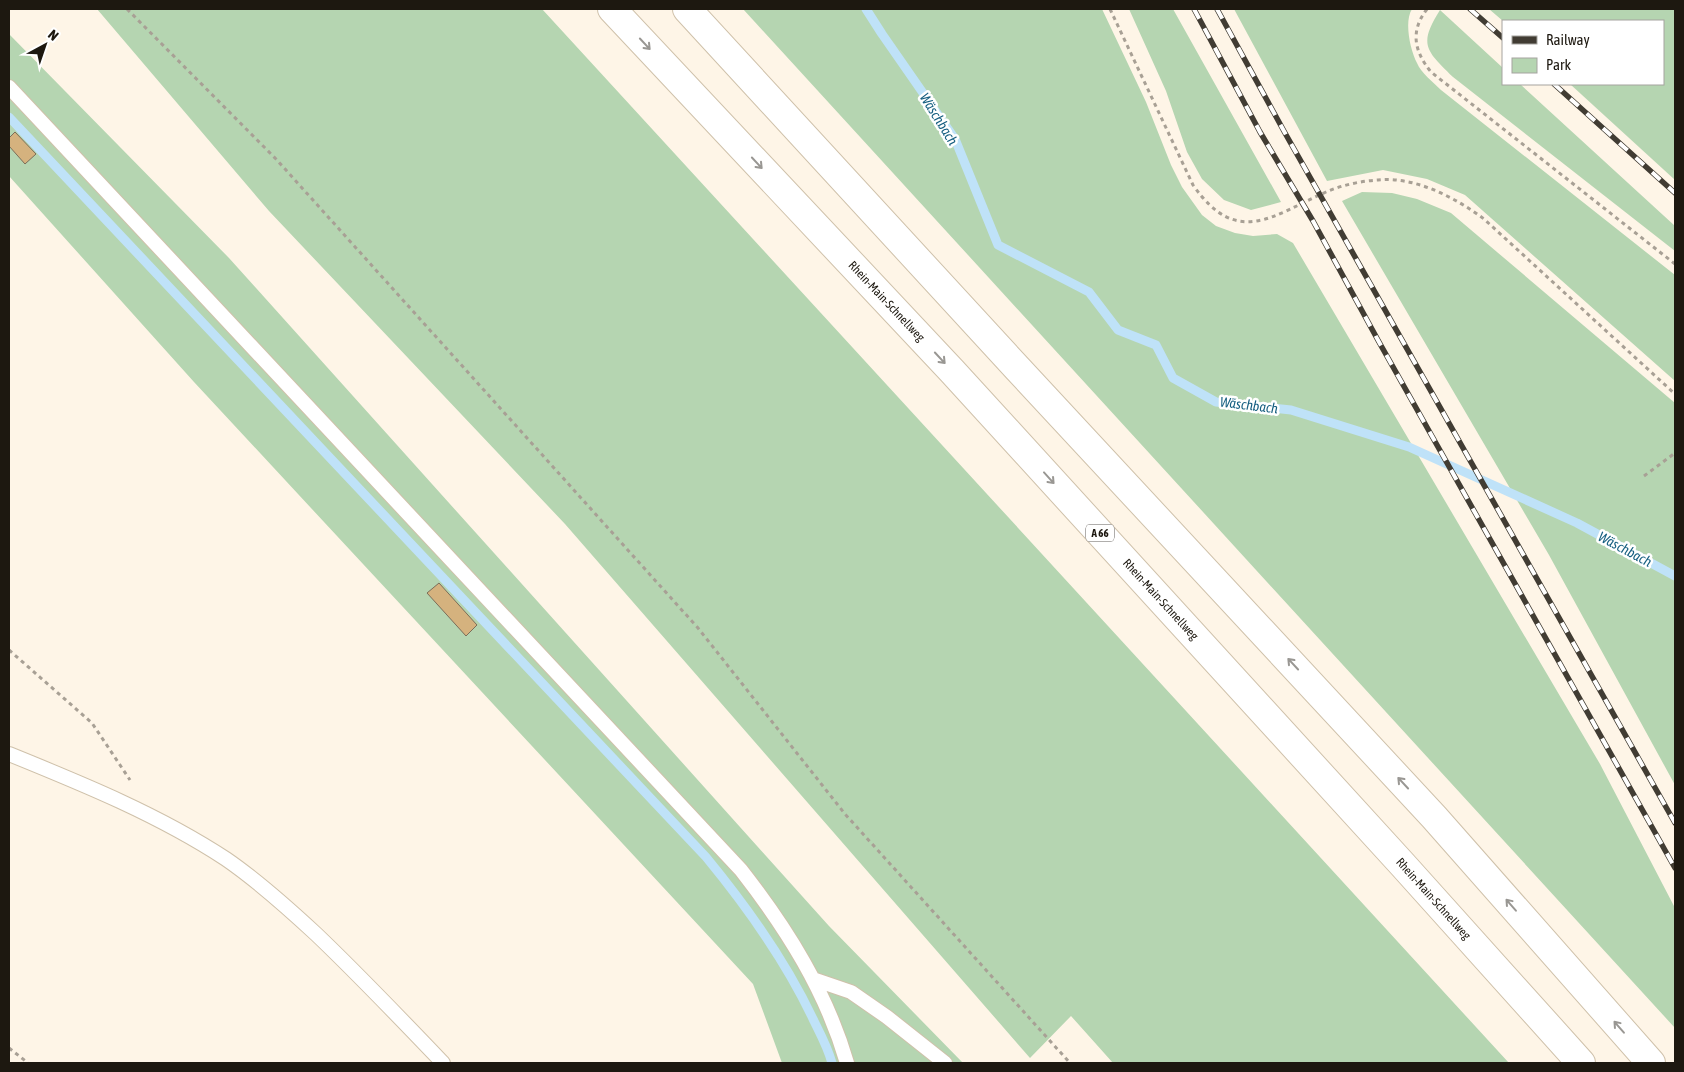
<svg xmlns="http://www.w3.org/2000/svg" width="1684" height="1072" font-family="'Asap Condensed',sans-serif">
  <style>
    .green { fill: #b5d5b1 }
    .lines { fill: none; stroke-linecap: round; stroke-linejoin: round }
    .stream { stroke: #bfe2f8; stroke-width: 9 }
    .building { fill: #d5b27e; stroke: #7b6d59 }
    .service-casing { stroke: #cfc1aa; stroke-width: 16 }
    .motorway-casing { stroke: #cfc1aa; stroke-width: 30 }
    .path { stroke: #a8a095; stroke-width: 3; stroke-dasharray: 4 4; stroke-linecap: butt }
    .service { stroke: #fff; stroke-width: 14 }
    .motorway { stroke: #fff; stroke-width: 28 }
    .rail-casing { stroke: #413c33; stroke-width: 5.5 }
    .rail { stroke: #fff; stroke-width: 4; stroke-dasharray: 11; stroke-linecap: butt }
    .oneway { stroke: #999793 }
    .labels { text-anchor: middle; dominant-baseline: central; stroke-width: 5; stroke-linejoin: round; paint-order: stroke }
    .shield { fill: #fff; stroke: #615d58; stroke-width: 1 }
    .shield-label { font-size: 11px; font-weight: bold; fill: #1d1810 }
    .street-label { font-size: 12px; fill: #1d1810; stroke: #fff }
    .water-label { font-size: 14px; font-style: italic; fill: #165f81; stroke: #fff }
  </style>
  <rect width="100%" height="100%" fill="#fef5e7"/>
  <path class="green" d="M 97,9 L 542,9 L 1509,1063 L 1113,1063 L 1071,1016 L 1030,1058 L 565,524 L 269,211 Z
    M 743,9 L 1102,9 L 1146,102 L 1171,165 L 1182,187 L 1202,215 L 1216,226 L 1235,233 L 1253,236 L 1277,234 L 1293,243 L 1600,764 L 1675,908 L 1675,1028 Z
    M 1129,9 L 1173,9 L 1281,202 L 1251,210 L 1224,200 L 1202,179 L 1187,152 L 1166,91 Z
    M 1234,9 L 1412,9 C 1404,21 1410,50 1417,63 C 1421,73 1433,82 1441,90 L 1675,275 L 1675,381 L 1465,195 L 1427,179 L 1383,170 L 1327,181 Z
    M 1489,9 L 1675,9 L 1675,180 L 1570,84 L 1663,84 L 1663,21 L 1503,21 Z
    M 1440,10 L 1503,68 L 1503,84 L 1520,84 L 1675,226 L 1675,251 L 1453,77 C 1426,50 1418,45 1440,10 Z
    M 9,34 L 229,258 L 829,926 L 963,1063 L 782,1063 L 753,984 L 194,382 L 9,176 Z
    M 1362,192 L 1392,193 L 1417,199 L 1451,213 L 1675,403 L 1675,785 L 1549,555 L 1342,201 Z"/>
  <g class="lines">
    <path class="stream" d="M 866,9 L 882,34 L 955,139 L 998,245 L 1089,292 L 1118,330 L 1156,345 L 1173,378 L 1216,402 L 1291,410 L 1409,447 L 1577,523 L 1675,576
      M 9,117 L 706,857 C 748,908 786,961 814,1021 C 821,1035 828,1048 832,1063"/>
  </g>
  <path class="building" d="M 15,132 L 36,154 L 25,164 L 9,146 L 9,138 Z
    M 439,583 L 477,625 L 466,636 L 427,593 Z"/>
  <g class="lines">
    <defs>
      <path id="service" d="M 9,87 L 741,870 C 787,929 826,991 847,1063
        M 9,754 C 83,784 159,815 226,859 C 258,881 288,908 316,934 C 360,976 401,1019 443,1063
        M 813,979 L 851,992 L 887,1017 L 945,1063"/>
      <g id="motorway">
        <path id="s1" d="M 612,9 L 952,371 L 1403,865 L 1581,1063"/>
        <path d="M 687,9 L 1018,369 L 1434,817 L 1651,1063"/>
      </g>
    </defs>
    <use href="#service" class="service-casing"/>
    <use href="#motorway" class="motorway-casing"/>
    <path class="path" d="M 127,9 L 276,159 L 698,628 L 845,814 L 1070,1063
      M 1110,9 L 1193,185 C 1237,248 1272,216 1326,192 C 1342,185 1361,181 1378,180 C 1415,176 1456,198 1484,219 L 1675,394
      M 1427,9 C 1410,31 1414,51 1431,72 L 1675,264
      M 1644,476 L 1675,453
      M 9,650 L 92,723 L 130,780
      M 9,1048 L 28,1063"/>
    <use href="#service" class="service"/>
    <use href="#motorway" class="motorway"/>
    <defs>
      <path id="rail" d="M 1194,9 L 1260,132 L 1313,221 L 1379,342 L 1675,868
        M 1217,9 L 1285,133 L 1675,823
        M 1470,9 L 1503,38
        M 1554,84 L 1675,193"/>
    </defs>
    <use href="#rail" class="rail-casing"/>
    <use href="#rail" class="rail"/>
  </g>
  <defs><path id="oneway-shaft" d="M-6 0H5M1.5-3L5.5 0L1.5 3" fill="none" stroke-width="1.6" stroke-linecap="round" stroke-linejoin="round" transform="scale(1.25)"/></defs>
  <g class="oneway">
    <use href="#oneway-shaft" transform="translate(645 44) rotate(47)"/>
    <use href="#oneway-shaft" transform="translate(757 163) rotate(47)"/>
    <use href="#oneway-shaft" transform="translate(940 358) rotate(47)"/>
    <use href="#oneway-shaft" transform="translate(1049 478) rotate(48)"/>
    <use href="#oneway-shaft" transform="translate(1293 664) rotate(-133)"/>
    <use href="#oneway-shaft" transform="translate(1403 783) rotate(-133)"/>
    <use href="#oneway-shaft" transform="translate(1511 905) rotate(-131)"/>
    <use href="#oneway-shaft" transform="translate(1619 1027) rotate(-131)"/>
  </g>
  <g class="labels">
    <rect class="shield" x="1086" y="524.5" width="28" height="17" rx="4"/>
    <g class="shield-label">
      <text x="1100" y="533">A 66</text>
    </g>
    <g class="street-label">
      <text stroke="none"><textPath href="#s1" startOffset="401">Rhein-Main-Schnellweg</textPath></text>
      <text stroke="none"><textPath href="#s1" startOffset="806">Rhein-Main-Schnellweg</textPath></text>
      <text stroke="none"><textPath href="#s1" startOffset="1211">Rhein-Main-Schnellweg</textPath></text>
    </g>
    <g class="water-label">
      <text transform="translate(939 119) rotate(58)">Wäschbach</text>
      <text transform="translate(1249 405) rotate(7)">Wäschbach</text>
      <text transform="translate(1625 549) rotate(28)">Wäschbach</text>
    </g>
  </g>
  <rect width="1684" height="1072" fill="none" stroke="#1d1810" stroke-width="20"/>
  <rect x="1502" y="20" width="162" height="65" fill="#ffffff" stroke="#a5a39f"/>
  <rect x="1512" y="36" width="25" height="8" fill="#413c33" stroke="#a5a39f"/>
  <text x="1546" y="45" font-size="15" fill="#1d1810">Railway</text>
  <rect x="1512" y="58" width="25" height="15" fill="#b5d5b1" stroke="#a5a39f"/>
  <text x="1546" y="70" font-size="15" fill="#1d1810">Park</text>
  <g transform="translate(45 45) rotate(40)" stroke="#ffffff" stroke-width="4" paint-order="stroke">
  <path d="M0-4L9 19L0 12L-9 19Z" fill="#1d1810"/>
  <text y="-8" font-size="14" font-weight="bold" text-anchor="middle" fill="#1d1810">N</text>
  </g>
</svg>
